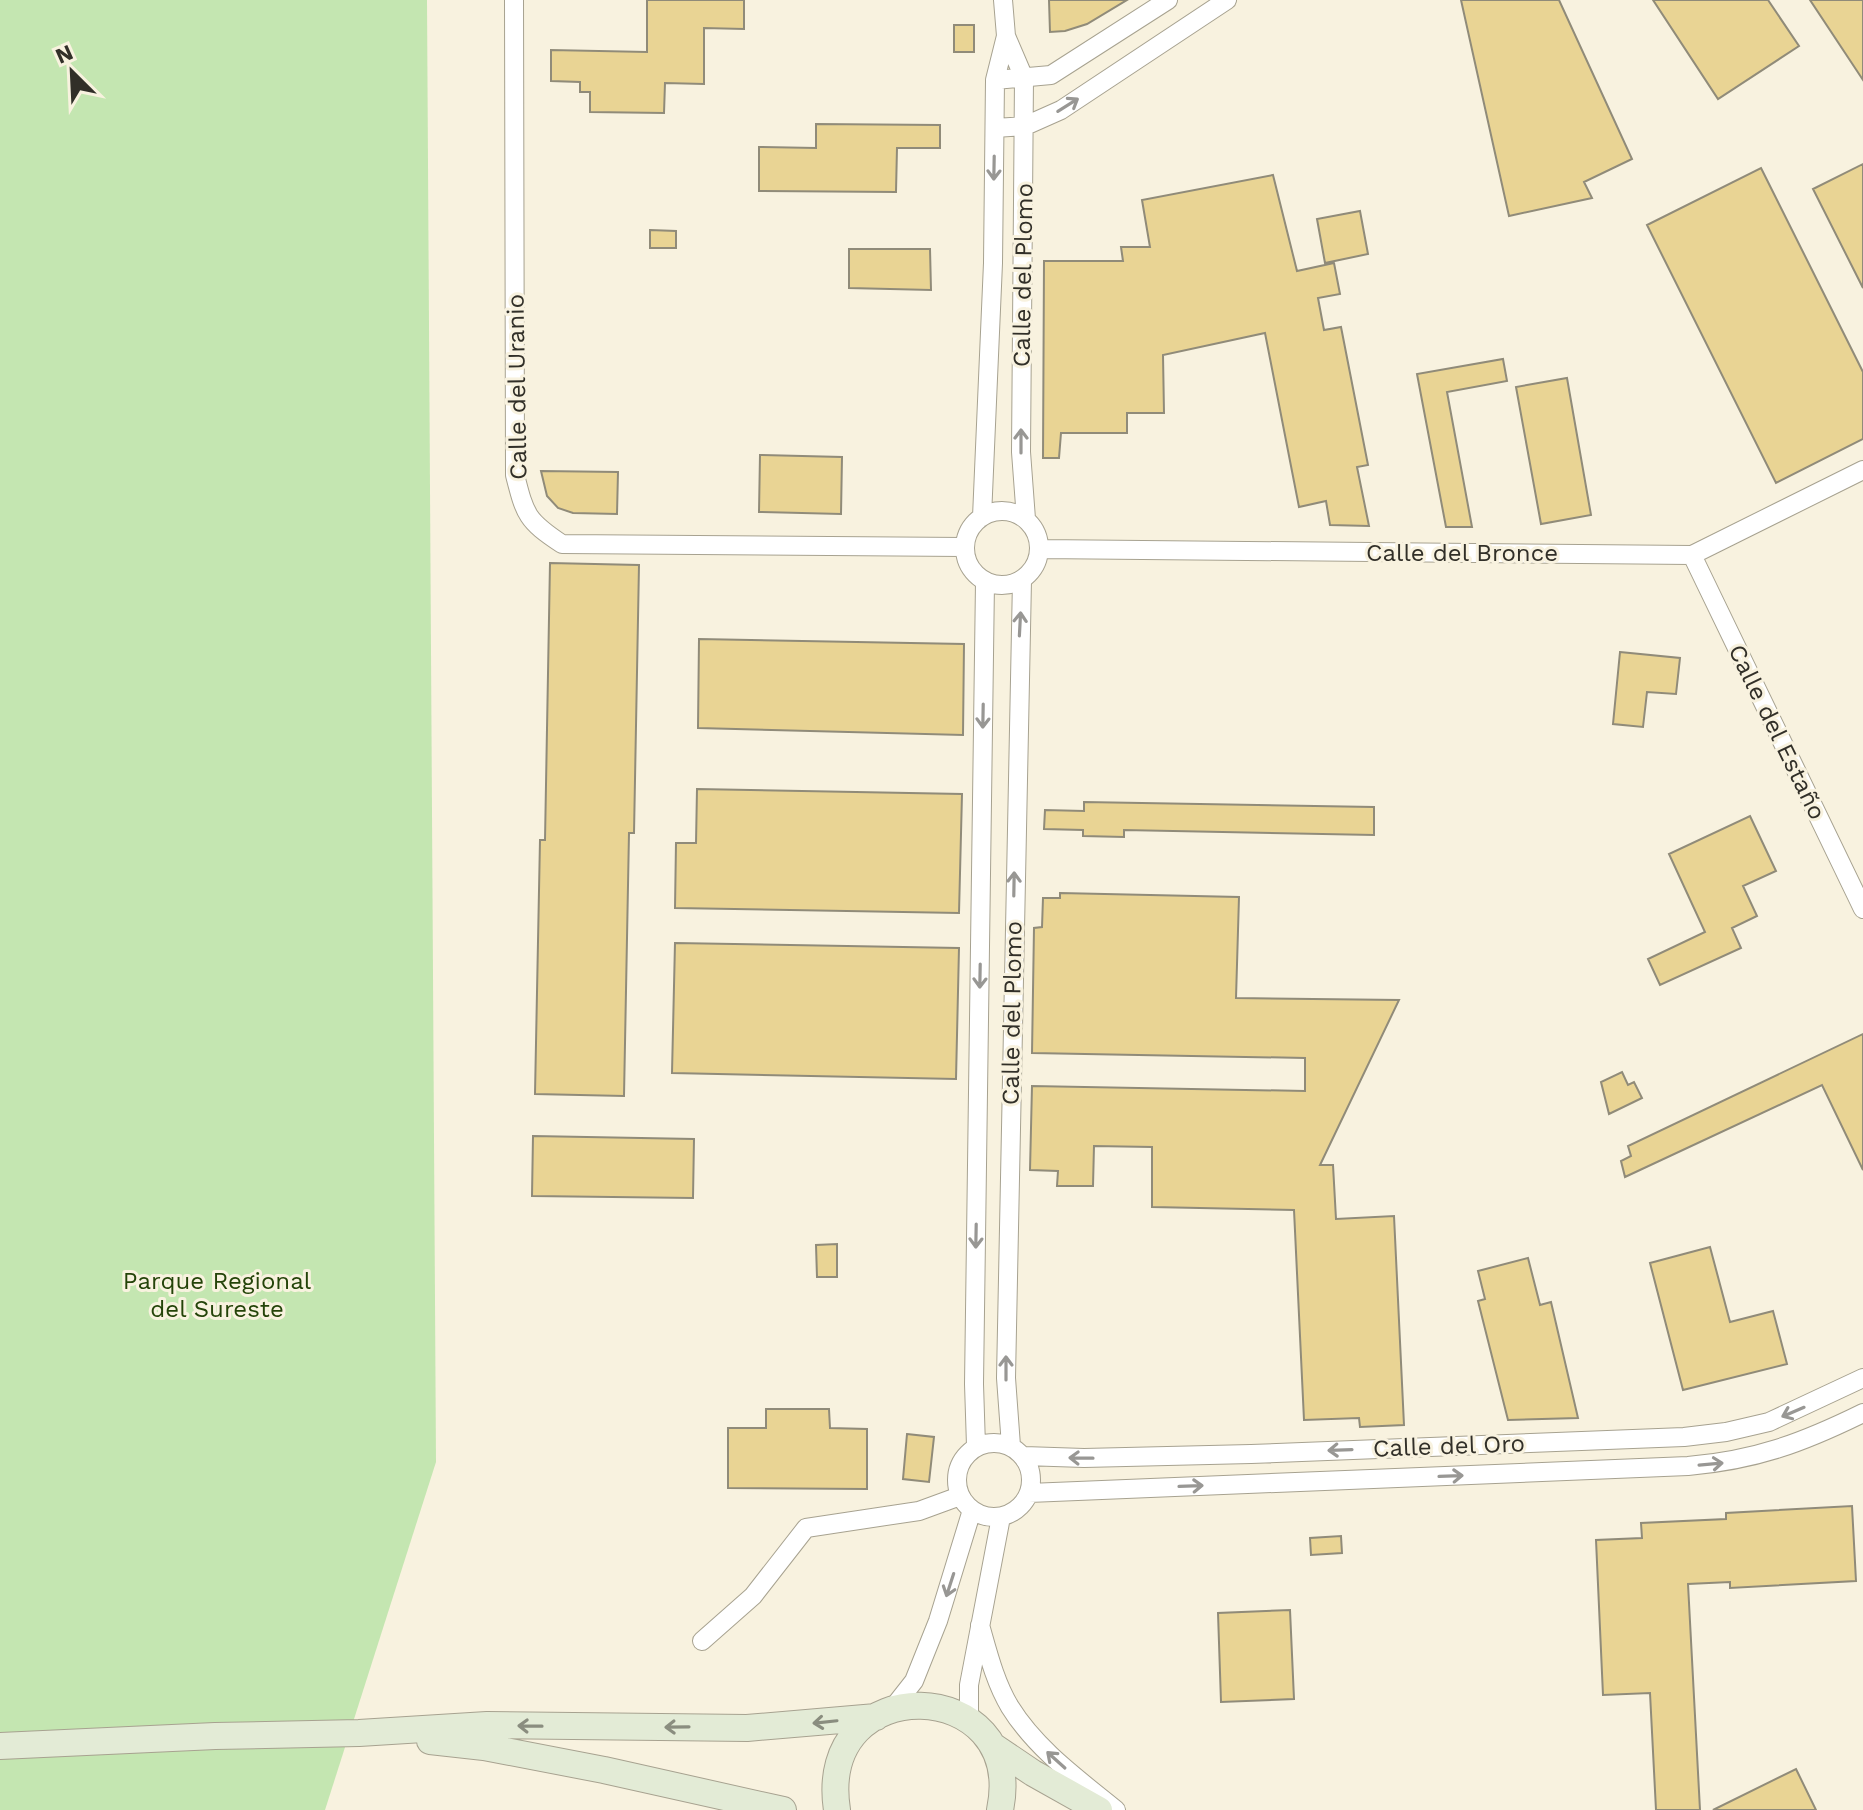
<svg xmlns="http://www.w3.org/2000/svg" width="1863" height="1810" font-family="'Work Sans',sans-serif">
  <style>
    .green { fill: #c4e6b1 }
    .building { fill: #e9d494; stroke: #908b79; stroke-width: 2 }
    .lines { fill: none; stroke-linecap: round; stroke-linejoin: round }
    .minor-casing { stroke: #a7a290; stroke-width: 20 }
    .secondary-casing { stroke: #a7a290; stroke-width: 28 }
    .minor { stroke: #fff; stroke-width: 18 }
    .secondary { stroke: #e3ebd6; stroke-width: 26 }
    .oneway { stroke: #989794 }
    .oneway2 { stroke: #8a8d7f }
    .labels { text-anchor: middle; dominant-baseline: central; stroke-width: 6; stroke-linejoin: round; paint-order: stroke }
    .street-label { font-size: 24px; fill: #312f28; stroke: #f8f2df }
    .park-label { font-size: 24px; fill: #244409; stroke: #f8f2df }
  </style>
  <rect width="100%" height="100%" fill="#f8f2df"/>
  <path class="green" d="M 0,0 L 427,0 L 436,1462 L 325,1810 L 0,1810 Z"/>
  <path class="building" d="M 647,0 L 744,0 L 744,29 L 704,28 L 704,84 L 665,83 L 664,113 L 590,112 L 590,92 L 580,92 L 580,82 L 551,81 L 551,50 L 647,52 Z
    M 1049,0 L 1127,0 L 1087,24 L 1065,31 L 1050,32 Z
    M 1461,0 L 1559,0 L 1632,159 L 1584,182 L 1592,198 L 1509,216 Z
    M 1653,0 L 1768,0 L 1799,46 L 1718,99 Z
    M 1810,0 L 1863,0 L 1863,80 Z
    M 954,25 L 974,25 L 974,52 L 954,52 Z
    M 816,124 L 940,125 L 940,148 L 897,148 L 896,192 L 759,191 L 759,147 L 816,148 Z
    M 1863,164 L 1863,288 L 1813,189 Z
    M 1761,168 L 1863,372 L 1863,439 L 1776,483 L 1647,225 Z
    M 1273,175 L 1297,271 L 1334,263 L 1340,294 L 1318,298 L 1324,330 L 1341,327 L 1368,465 L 1357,467 L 1369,526 L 1330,525 L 1326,501 L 1299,507 L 1265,333 L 1163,355 L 1164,413 L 1127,413 L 1127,433 L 1061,433 L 1059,458 L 1043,458 L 1044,261 L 1123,261 L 1121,247 L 1150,247 L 1142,200 Z
    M 1360,211 L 1368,254 L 1325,263 L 1317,219 Z
    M 650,230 L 676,231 L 676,248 L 650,248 Z
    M 849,249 L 930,249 L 931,290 L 849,288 Z
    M 1503,359 L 1507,381 L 1447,392 L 1472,527 L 1446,527 L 1417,374 Z
    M 1567,378 L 1591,515 L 1541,524 L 1516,387 Z
    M 760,455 L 842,457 L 841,514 L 759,512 Z
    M 541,471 L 618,472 L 617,514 L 573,513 L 558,508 L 547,496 Z
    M 550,563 L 639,565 L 634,833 L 629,833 L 624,1096 L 535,1094 L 540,840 L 545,840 Z
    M 699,639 L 964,644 L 963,735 L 698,728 Z
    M 1620,652 L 1680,658 L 1676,694 L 1647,692 L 1643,727 L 1613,724 Z
    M 697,789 L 962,794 L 959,913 L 675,908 L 676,843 L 696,843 Z
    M 1084,802 L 1374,807 L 1374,835 L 1124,830 L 1124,837 L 1083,836 L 1083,830 L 1044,829 L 1045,810 L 1084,811 Z
    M 1750,816 L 1776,871 L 1743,886 L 1757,916 L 1732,928 L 1741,948 L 1660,985 L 1648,959 L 1705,932 L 1669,854 Z
    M 1060,893 L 1239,897 L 1236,998 L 1399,1000 L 1320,1165 L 1333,1165 L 1336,1219 L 1394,1216 L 1404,1425 L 1360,1427 L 1359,1418 L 1304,1420 L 1294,1210 L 1152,1207 L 1152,1147 L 1094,1146 L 1093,1186 L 1057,1186 L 1058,1171 L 1030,1170 L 1032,1086 L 1305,1091 L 1305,1058 L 1032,1053 L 1034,928 L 1042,927 L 1043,898 L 1060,898 Z
    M 675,943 L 959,948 L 956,1079 L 672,1073 Z
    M 1863,1034 L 1863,1170 L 1822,1085 L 1625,1177 L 1621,1161 L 1631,1156 L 1628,1146 Z
    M 1622,1072 L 1628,1085 L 1634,1082 L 1642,1098 L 1609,1114 L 1601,1082 Z
    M 533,1136 L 694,1139 L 693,1198 L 532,1196 Z
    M 837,1244 L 837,1277 L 817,1277 L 816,1245 Z
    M 1710,1247 L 1730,1322 L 1773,1311 L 1787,1364 L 1683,1390 L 1650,1263 Z
    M 1528,1258 L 1540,1305 L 1551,1302 L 1578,1418 L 1508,1420 L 1478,1301 L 1485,1299 L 1478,1271 Z
    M 766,1409 L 829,1409 L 830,1428 L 867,1429 L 867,1489 L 728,1488 L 728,1428 L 766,1428 Z
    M 907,1434 L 934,1437 L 929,1482 L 903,1479 Z
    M 1852,1506 L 1856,1581 L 1730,1588 L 1730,1582 L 1688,1584 L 1700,1810 L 1656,1810 L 1650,1693 L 1603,1695 L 1596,1540 L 1642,1538 L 1641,1523 L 1726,1519 L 1726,1513 Z
    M 1341,1536 L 1342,1553 L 1311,1555 L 1310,1538 Z
    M 1290,1610 L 1294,1699 L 1221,1702 L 1218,1613 Z
    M 1796,1769 L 1816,1810 L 1713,1810 Z"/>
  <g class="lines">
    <defs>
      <path id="minor" d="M 514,0 L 515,475 C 525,515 527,521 562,544 L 964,547
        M 1006,36 L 1024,78 L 1021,452 L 1026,519
        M 995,80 L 1051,75 L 1168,0
        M 995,128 L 1025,126 L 1061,110 L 1227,0
        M965 548a37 37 0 1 1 74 0a37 37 0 1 1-74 0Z
        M 982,517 L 993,263 L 995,80 L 1006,36 L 1003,0
        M 1040,549 L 1692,555 L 1863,470
        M 1692,555 L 1863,909
        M957 1480a37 37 0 1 1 74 0a37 37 0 1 1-74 0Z
        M 976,1446 L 974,1384 L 985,582
        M 1011,1446 L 1006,1378 L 1022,580
        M 1024,1456 L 1084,1458 L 1251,1454 L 1684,1437 L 1726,1432 L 1769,1422 L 1863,1378
        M 1029,1493 L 1688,1466 C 1756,1460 1802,1443 1863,1413
        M 980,1625 C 988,1653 995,1682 1010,1707 C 1036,1749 1078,1779 1116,1810
        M 702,1641 L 753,1596 L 806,1528 L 919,1511 L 960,1496
        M 892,1709 L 914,1681 L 938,1621 L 972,1510
        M 969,1720 L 969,1685 L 1001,1517"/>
      <path id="secondary" d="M 430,1741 L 484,1747 L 604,1770 L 783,1810
        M 0,1746 L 215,1736 L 359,1733 L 487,1725 L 747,1728 L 876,1717
        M 993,1746 L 1033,1773 L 1099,1810
        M 837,1810 C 815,1667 1028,1675 1000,1810"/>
    </defs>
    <use href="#minor" class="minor-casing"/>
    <use href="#secondary" class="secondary-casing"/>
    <use href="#minor" class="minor"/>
    <use href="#secondary" class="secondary"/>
  </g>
  <defs><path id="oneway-shaft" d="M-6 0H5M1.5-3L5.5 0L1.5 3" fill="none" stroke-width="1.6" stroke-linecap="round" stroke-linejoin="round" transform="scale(2)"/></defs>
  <g class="oneway">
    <use href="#oneway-shaft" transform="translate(1068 105) rotate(-32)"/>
    <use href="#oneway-shaft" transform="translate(994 168) rotate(91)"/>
    <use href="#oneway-shaft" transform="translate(1021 441) rotate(-90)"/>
    <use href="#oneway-shaft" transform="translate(1020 624) rotate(-87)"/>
    <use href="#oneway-shaft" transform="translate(983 716) rotate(91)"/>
    <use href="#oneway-shaft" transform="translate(1014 884) rotate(-89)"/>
    <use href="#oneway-shaft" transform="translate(980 976) rotate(91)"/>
    <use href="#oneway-shaft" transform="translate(976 1236) rotate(91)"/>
    <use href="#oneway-shaft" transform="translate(1006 1368) rotate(-90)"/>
    <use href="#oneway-shaft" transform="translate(1793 1412) rotate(157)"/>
    <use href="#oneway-shaft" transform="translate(1340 1450) rotate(178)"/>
    <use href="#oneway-shaft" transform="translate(1081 1458) rotate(-179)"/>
    <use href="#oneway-shaft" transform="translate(1711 1464) rotate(-5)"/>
    <use href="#oneway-shaft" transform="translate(1451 1476) rotate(-2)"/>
    <use href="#oneway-shaft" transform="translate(1191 1486) rotate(-2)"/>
    <use href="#oneway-shaft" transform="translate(950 1585) rotate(108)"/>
    <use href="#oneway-shaft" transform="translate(1056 1760) rotate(-138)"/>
  </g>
  <g class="oneway2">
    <use href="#oneway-shaft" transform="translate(825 1722) rotate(174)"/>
    <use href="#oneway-shaft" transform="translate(530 1726) rotate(-179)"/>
    <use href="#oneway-shaft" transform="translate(677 1727) rotate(179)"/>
  </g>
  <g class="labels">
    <g class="street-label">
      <text transform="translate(1023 275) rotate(-89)">Calle del Plomo</text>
      <text transform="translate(517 387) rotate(-91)">Calle del Uranio</text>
      <text x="1462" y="553">Calle del Bronce</text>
      <text transform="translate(1777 732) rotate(64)">Calle del Estaño</text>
      <text transform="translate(1012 1013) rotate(-89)">Calle del Plomo</text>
      <text transform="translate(1449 1446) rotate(-2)">Calle del Oro</text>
    </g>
    <g class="park-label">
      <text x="217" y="1281">Parque Regional<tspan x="217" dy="28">del Sureste</tspan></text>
    </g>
  </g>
  <g transform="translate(72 72) rotate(336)" stroke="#f8f2df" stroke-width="6" paint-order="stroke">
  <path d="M0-6L14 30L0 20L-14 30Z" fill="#312f28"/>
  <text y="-12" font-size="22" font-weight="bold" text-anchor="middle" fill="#312f28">N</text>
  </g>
</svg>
